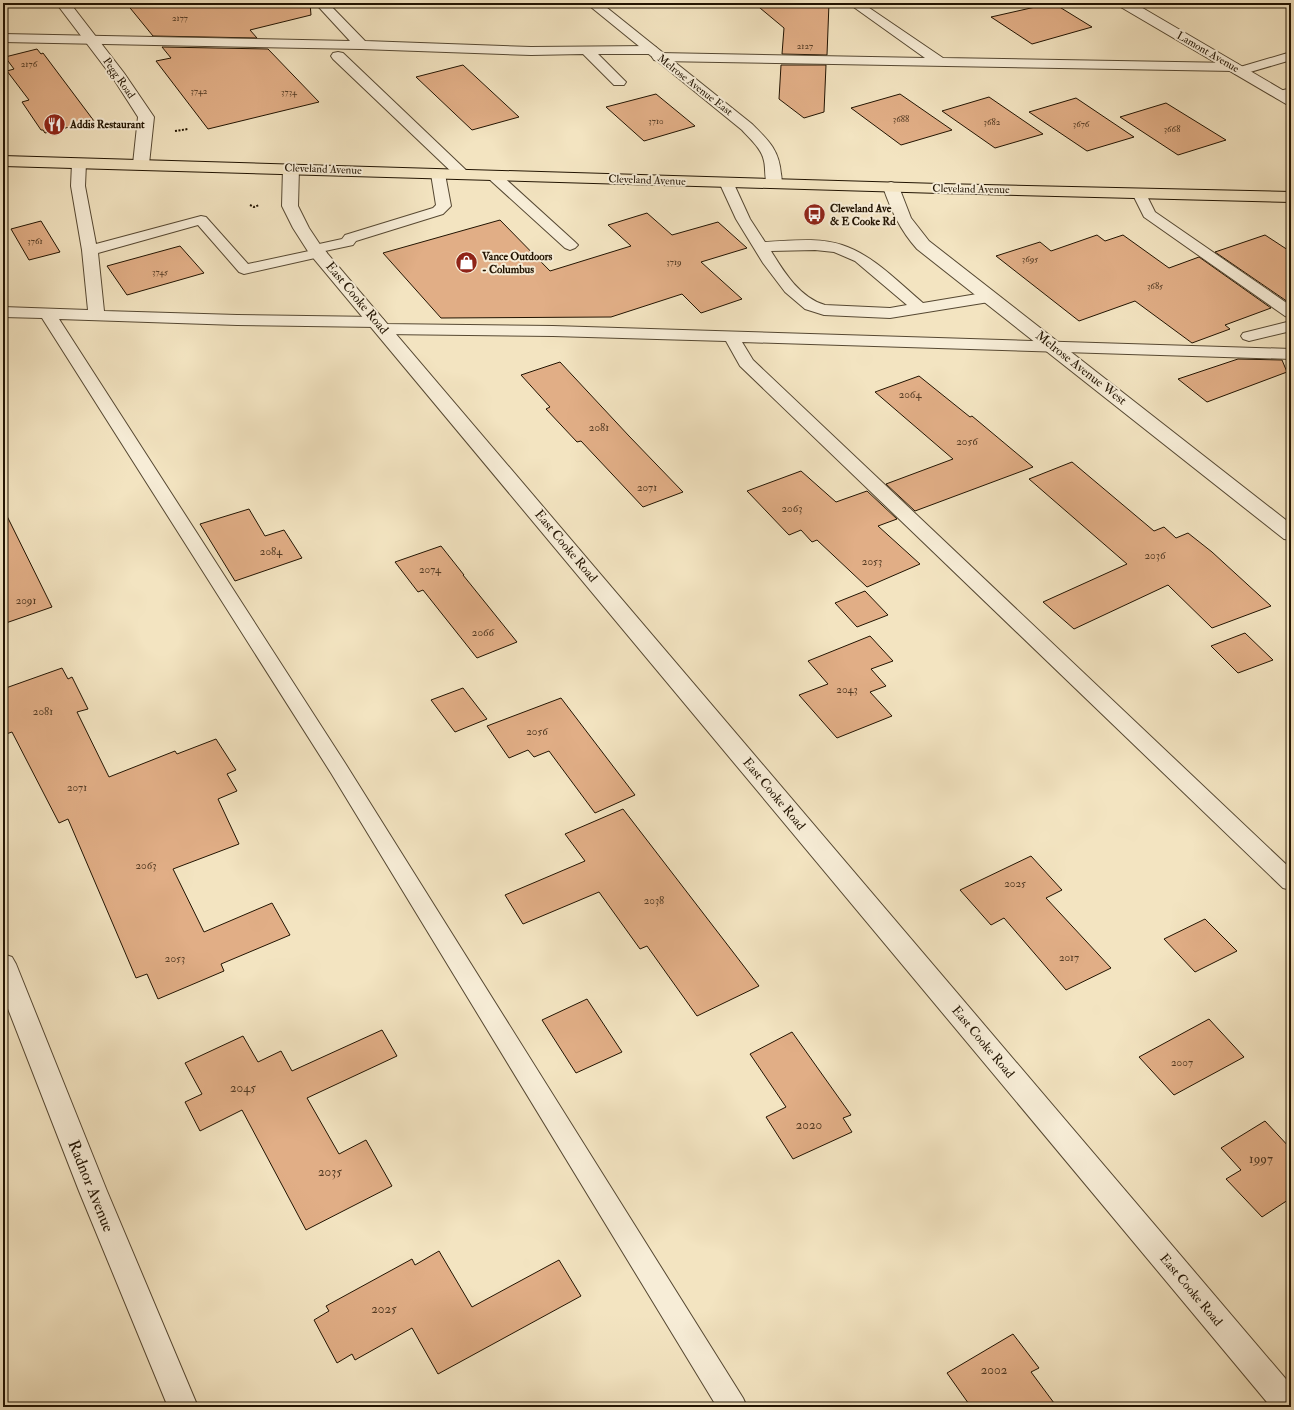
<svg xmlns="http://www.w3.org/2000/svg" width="1294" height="1410" font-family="'IM FELL Double Pica',serif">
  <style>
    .building { fill: #e1ae86; stroke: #221402 }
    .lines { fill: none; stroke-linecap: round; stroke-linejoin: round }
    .lane-casing { stroke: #564832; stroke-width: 2 }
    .street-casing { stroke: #564832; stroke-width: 2 }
    .primary-casing { stroke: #221402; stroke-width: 2 }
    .path { stroke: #221402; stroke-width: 2; stroke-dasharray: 2 1.5; stroke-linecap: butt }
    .lane { fill: #f7edd7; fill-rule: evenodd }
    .street { fill: #f7edd7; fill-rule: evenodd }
    .primary { fill: #f3e4c1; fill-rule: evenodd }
    .labels { text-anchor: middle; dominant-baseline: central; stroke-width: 4; stroke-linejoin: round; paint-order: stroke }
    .far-number-label { font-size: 9px; fill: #523a23 }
    .far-street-label { font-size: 11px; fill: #221402; stroke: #f7edd7 }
    .far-poi-label { font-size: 11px; font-weight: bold; fill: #221402; stroke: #f7edd7; text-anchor: start }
    .number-label { font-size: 11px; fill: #523a23 }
    .street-label { font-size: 13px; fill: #221402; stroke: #f7edd7 }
    .near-number-label { font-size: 13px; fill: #523a23 }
    .near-street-label { font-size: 16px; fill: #221402; stroke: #f7edd7 }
  </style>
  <rect width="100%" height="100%" fill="#f3e4c1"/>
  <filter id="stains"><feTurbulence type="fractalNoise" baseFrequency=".005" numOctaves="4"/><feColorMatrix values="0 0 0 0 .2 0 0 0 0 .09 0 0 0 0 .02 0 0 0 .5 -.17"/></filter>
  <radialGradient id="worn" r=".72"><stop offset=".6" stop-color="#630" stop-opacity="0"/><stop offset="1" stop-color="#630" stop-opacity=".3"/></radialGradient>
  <path class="building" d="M 126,3 L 310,3 L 311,15 L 250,30 L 257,38 L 153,36 Z
    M 754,3 L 829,3 L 827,55 L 782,54 L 784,28 Z
    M 1053,3 L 1092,27 L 1032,44 L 991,17 Z
    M 162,47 L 268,49 L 319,102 L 208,129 L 156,61 L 171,58 Z
    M 37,49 L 41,54 L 43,53 L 94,121 L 45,133 L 43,130 L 41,130 L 22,102 L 29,100 L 7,71 L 14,69 L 5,57 Z
    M 463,65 L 519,117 L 472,130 L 416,77 Z
    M 781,65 L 826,65 L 824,112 L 804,118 L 779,99 Z
    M 656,94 L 695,126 L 644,141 L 606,107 Z
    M 900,94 L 952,130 L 901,145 L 851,108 Z
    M 989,97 L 1043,134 L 995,148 L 942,111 Z
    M 1076,98 L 1134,137 L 1087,151 L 1029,112 Z
    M 1166,103 L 1226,140 L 1178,155 L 1120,117 Z
    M 647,213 L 672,235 L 718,222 L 747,248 L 701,262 L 742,299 L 701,313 L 682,294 L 611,317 L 441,318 L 383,253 L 500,220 L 550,271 L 631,246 L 608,225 Z
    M 41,221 L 60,252 L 29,260 L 11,229 Z
    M 1097,235 L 1105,241 L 1123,235 L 1169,268 L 1199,257 L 1271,308 L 1225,325 L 1230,329 L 1192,343 L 1135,301 L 1079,321 L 996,256 L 1040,242 L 1051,251 Z
    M 1265,235 L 1291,252 L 1291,301 L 1288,302 L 1215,252 Z
    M 180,246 L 204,273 L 127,295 L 107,266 Z
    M 1238,359 L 1282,360 L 1287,372 L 1207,402 L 1178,379 Z
    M 560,362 L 629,436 L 683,492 L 643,507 L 581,441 L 577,442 L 546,409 L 550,407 L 521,375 Z
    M 919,376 L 970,417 L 972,416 L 1033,467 L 915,511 L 886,484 L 953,459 L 875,392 Z
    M 1072,462 L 1154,531 L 1164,527 L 1176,538 L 1188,533 L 1212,552 L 1271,606 L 1212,628 L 1168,585 L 1074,629 L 1043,602 L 1127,564 L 1029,479 Z
    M 801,471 L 836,502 L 867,491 L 897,519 L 878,526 L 920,564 L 867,587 L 817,540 L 812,542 L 801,530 L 789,535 L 747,491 Z
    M 3,508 L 52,607 L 3,624 Z
    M 249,509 L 265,536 L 284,530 L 302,558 L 235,581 L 200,524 Z
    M 441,546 L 464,575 L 463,575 L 517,642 L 477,658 L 423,590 L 418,592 L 395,562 Z
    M 865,591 L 888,615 L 857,627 L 835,603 Z
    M 1245,633 L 1273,660 L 1238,673 L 1211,646 Z
    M 870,636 L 893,661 L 871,669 L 886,686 L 870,692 L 892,716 L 837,738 L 799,695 L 828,684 L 808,661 Z
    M 62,668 L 68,679 L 72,677 L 88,709 L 77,712 L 109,777 L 175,751 L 177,754 L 216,739 L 236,770 L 227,774 L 237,791 L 218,799 L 239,844 L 173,869 L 204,932 L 272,903 L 290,935 L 221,964 L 224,971 L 158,999 L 147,974 L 136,978 L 68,819 L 59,823 L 12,732 L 3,735 L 3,689 Z
    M 463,688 L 487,719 L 455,732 L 431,700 Z
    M 561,698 L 635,795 L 595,813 L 549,751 L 534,757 L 528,750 L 509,758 L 487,726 Z
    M 623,809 L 733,952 L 759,986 L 697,1016 L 647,946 L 640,949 L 599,892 L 523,924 L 505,895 L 585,861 L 565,834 Z
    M 1031,856 L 1062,890 L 1046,898 L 1111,968 L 1066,990 L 1004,918 L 991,925 L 960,890 Z
    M 1205,919 L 1237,951 L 1195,972 L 1164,939 Z
    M 587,999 L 622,1052 L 576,1073 L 542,1020 Z
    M 1209,1019 L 1244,1057 L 1174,1095 L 1139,1057 Z
    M 382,1030 L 397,1056 L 307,1098 L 339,1154 L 366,1140 L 392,1186 L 306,1230 L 242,1110 L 200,1131 L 185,1102 L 202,1094 L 185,1063 L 243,1036 L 258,1062 L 281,1051 L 292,1071 Z
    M 792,1032 L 851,1115 L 843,1118 L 852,1132 L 793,1159 L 766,1117 L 786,1107 L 750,1054 Z
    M 1265,1121 L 1291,1149 L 1291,1198 L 1262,1217 L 1226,1179 L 1241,1170 L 1221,1148 Z
    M 439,1251 L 472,1307 L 559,1260 L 581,1296 L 438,1374 L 412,1328 L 355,1360 L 352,1354 L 337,1363 L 314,1320 L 329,1311 L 326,1306 L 412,1259 L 415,1265 Z
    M 1013,1334 L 1039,1368 L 1031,1372 L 1057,1407 L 971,1407 L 947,1373 Z"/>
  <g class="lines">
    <defs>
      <path id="lane" d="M 315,3 L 328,3 L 365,41 L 531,47 L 651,46 L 656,47 L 657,50 L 656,53 L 651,54 L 598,54 L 626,82 L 624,85 L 614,85 L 583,54 L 531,55 L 361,49 L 3,42 L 3,34 L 350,41 Z
        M 848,3 L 862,3 L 943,58 L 1233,63 L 1238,64 L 1240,67 L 1291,52 L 1291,60 L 1240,75 L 1235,74 L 1234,71 L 659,61 L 654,60 L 652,57 L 654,54 L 659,53 L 925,58 Z
        M 338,52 L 343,53 L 468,172 L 470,175 L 468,178 L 463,179 L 458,178 L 333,59 L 331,56 L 333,53 Z
        M 1291,88 L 1291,96 L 1281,99 L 1276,98 L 1274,95 L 1276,92 Z
        M 79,159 L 84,160 L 86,163 L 85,186 L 96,244 L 201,216 L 206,217 L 248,264 L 309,251 L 307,249 L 310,246 L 342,239 L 345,235 L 433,208 L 436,205 L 431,174 L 433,171 L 438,170 L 443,171 L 445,174 L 451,206 L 443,214 L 356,241 L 353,245 L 325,251 L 327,253 L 324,256 L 244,274 L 239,272 L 198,225 L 98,253 L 104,311 L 237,315 L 377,317 L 383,319 L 385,322 L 383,324 L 553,326 L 1291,349 L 1291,359 L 742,342 L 753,360 L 1291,869 L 1291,890 L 1283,888 L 740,366 L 726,341 L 553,336 L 383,334 L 377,332 L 375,329 L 377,327 L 237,325 L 59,319 L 345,763 L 743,1398 L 747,1407 L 717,1407 L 331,773 L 42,318 L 3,317 L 3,307 L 88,310 L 82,250 L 71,186 L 72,163 L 74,160 Z
        M 494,172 L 499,173 L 575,242 L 578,245 L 575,248 L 570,250 L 565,248 L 489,179 L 487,176 L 489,173 Z
        M 726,178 L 731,179 L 733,182 L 750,219 L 765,242 C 790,241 818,237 842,245 C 873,255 898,282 923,303 L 989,292 L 995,294 L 997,297 L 995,300 L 989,302 L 890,318 L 824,315 L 805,309 L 785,292 L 763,263 L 736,219 L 719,182 L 721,179 ZM 815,250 L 834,252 L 855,261 L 907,305 L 890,308 L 825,305 C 800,298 784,272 771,251 Z
        M 1139,189 L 1144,190 L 1155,212 L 1291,306 L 1291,318 L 1285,316 L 1144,217 L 1132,193 L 1134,190 Z
        M 1291,321 L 1291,331 L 1249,341 L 1243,339 L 1241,336 L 1243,333 Z"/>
      <path id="street" d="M 56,3 L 70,3 L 124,73 L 154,117 L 149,164 L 147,167 L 141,169 L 135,167 L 133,164 L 138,117 L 113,78 Z
        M 586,3 L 601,3 L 752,124 C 769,141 779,150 781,174 C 782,179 782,182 780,186 L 774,188 L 768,186 C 764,179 766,169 764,161 C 762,149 750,139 742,130 Z
        M 1117,3 L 1134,3 L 1291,95 L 1291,105 L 1286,104 L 1119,6 Z
        M 291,163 L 297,165 L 299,168 L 298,206 L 309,228 L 321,246 L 1291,1385 L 1291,1407 L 1271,1407 L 309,253 L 293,228 L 282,206 L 283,168 L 285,165 Z
        M 891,182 L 897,184 L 899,187 L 911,218 L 929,241 L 1291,524 L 1291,540 L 1284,539 L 917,249 C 900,230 891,210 883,187 L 885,184 Z
        M 3,954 L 12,957 L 16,964 L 107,1191 L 198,1407 L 168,1407 L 79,1191 L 3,996 Z"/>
      <path id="primary" d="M 3,156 L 940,184 L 1291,192 L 1291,202 L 940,193 L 3,166 Z"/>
    </defs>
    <use href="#lane" class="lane-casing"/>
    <use href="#street" class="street-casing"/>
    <use href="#primary" class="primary-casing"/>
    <path class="path" d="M 175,131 L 188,129
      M 250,205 L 254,207 L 259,205"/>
    <use href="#lane" class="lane"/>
    <use href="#street" class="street"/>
    <use href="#primary" class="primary"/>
  </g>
  <defs>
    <symbol id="restaurant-disc" viewBox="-11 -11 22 22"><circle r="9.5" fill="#8f2418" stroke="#f7edd7"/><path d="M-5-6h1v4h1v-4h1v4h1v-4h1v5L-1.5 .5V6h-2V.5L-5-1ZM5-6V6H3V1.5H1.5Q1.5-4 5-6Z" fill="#fff"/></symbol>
    <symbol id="bus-disc" viewBox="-11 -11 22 22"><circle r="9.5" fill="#8f2418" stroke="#f7edd7"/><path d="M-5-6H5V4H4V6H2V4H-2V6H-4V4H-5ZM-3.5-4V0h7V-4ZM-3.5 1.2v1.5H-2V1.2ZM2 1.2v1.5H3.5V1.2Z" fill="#fff"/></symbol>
    <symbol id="shop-disc" viewBox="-11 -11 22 22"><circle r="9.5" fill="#8f2418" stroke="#f7edd7"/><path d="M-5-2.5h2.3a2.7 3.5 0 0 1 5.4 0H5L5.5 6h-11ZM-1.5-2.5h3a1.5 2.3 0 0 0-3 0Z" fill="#fff"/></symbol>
  </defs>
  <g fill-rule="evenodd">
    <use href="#restaurant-disc" x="42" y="112" width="25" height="25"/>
    <use href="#bus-disc" x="802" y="202" width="25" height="25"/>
    <use href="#shop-disc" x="454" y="250" width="25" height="25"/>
  </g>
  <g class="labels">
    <g class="far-number-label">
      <text x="180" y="18">2177</text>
      <text x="805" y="46">2127</text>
      <text x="29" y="64">2176</text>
      <text x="199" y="91">3742</text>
      <text x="289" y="92">3734</text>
      <text x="901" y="119">3688</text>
      <text x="656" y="121">3710</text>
      <text x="992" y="122">3682</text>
      <text x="1081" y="124">3676</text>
      <text x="1172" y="129">3668</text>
      <text x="35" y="241">3761</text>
      <text x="1030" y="259">3695</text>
      <text x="674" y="262">3719</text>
      <text x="160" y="272">3745</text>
      <text x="1155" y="286">3685</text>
    </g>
    <g class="far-street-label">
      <text transform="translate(1208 52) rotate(30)">Lamont Avenue</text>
      <text transform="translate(119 78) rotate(55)">Pegg Road</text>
      <text transform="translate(695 85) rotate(38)">Melrose Avenue East</text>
      <text transform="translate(323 169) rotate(2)">Cleveland Avenue</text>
      <text transform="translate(647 180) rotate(2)">Cleveland Avenue</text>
      <text transform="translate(971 189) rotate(1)">Cleveland Avenue</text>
    </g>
    <g class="far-poi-label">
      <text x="70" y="124">Addis Restaurant</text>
      <text x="830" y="208">Cleveland Ave<tspan x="830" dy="13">&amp; E Cooke Rd</tspan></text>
      <text x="482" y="256">Vance Outdoors<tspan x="482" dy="13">- Columbus</tspan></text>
    </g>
    <g class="number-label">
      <text x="910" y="394">2064</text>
      <text x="599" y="427">2081</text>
      <text x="967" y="441">2056</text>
      <text x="647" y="487">2071</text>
      <text x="792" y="508">2063</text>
      <text x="271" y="551">2084</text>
      <text x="1155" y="555">2036</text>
      <text x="872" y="561">2053</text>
      <text x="430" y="569">2074</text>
      <text x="26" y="600">2091</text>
      <text x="483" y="632">2066</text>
      <text x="847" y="689">2043</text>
      <text x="43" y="711">2081</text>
      <text x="537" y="731">2056</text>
      <text x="77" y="787">2071</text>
      <text x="146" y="865">2063</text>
      <text x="1015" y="883">2025</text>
      <text x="654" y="900">2038</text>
      <text x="1069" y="957">2017</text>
      <text x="175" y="958">2053</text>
      <text x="1182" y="1062">2007</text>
    </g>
    <g class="street-label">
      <text transform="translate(357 298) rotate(50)">East Cooke Road</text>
      <text transform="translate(1081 368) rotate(38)">Melrose Avenue West</text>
      <text transform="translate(566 546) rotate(50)">East Cooke Road</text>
      <text transform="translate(774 794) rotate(50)">East Cooke Road</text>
      <text transform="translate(983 1042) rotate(50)">East Cooke Road</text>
      <text transform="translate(1191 1290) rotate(50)">East Cooke Road</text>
    </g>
    <g class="near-number-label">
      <text x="243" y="1088">2045</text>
      <text x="809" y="1125">2020</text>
      <text x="1261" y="1159">1997</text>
      <text x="330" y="1172">2035</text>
      <text x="384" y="1309">2025</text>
      <text x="994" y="1370">2002</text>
    </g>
    <g class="near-street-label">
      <text transform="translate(91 1186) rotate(68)">Radnor Avenue</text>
    </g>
  </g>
  <rect width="1294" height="1410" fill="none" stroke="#f3e4c1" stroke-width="16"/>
  <rect x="4" y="4" width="1286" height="1402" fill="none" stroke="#221402" stroke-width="2"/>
  <rect x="8" y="8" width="1278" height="1394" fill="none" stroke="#221402"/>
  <rect width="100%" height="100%" filter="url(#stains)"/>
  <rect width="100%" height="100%" fill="url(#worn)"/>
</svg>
